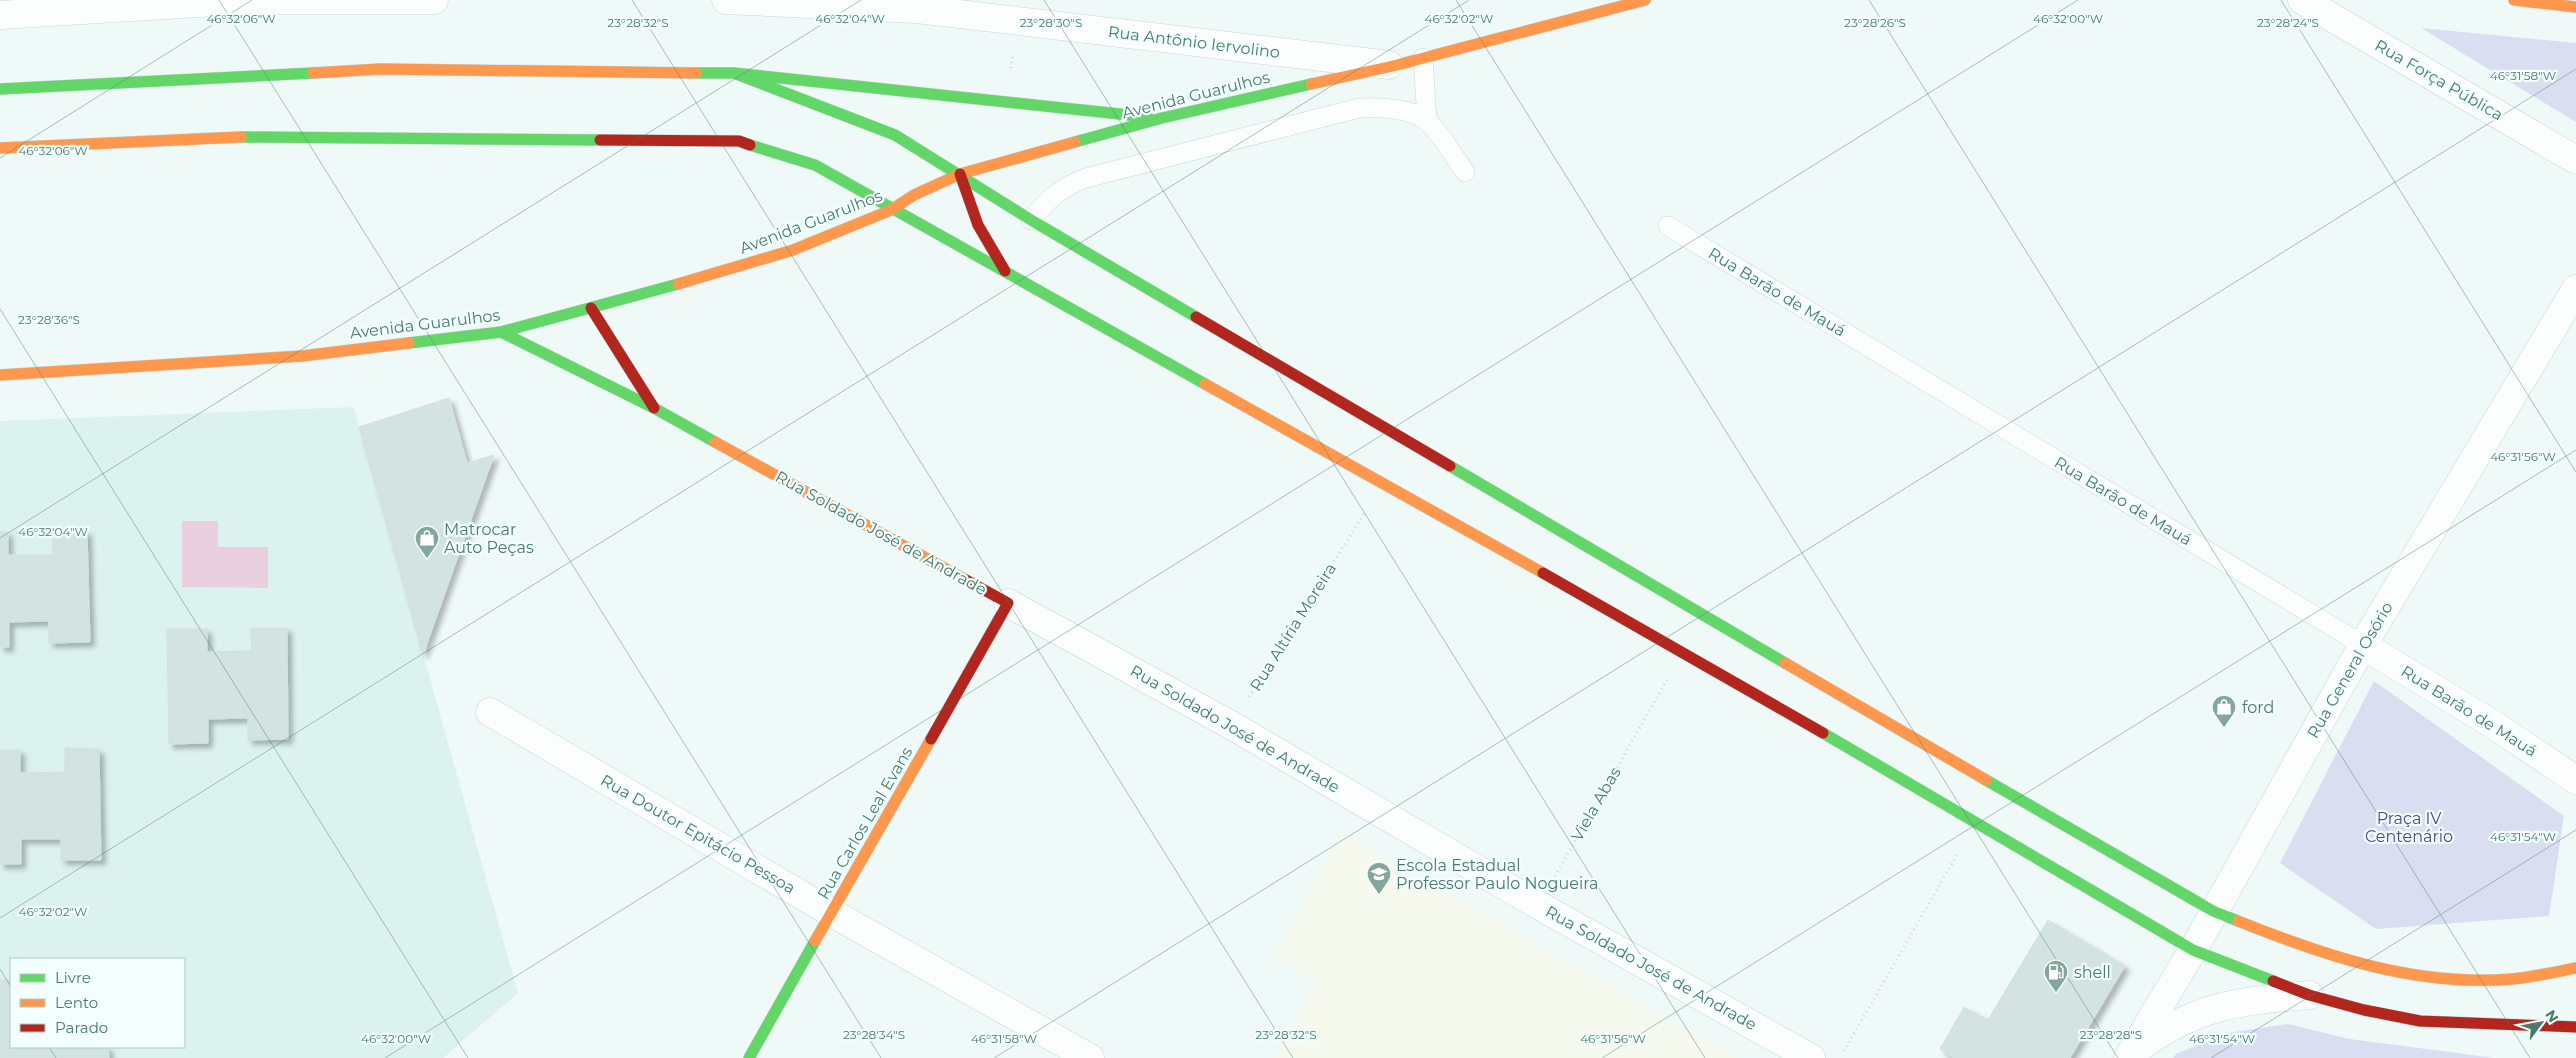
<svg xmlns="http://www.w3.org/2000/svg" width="2576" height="1058" font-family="Montserrat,sans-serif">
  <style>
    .residential { fill: #dcf2ef; fill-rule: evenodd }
    .education { fill: #f5f9ee }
    .green { fill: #d9dff1 }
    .water { fill: #eacfdf }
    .building { fill: #d3e4e0; stroke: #d0e2de; filter: url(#shadow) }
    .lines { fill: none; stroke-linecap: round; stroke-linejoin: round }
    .lane-casing { stroke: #cad7d5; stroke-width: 20 }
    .street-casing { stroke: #cad7d5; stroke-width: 29 }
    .fast-casing { stroke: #c7d6d3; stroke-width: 12 }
    .slow-casing { stroke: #c7d6d3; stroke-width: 12 }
    .jam-casing { stroke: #c7d6d3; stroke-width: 12 }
    .path { stroke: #ccd9d6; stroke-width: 3; stroke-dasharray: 1 4; stroke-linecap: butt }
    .lane { stroke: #fcfefe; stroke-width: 19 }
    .street { stroke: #fcfefe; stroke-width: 28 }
    .fast { stroke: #63d668; stroke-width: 11 }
    .slow { stroke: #ff974d; stroke-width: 11 }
    .jam { stroke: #b3261e; stroke-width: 11 }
    .ticks { fill: none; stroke: #4b7a6b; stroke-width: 1; stroke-opacity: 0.45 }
    .labels { text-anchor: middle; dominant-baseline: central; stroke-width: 4.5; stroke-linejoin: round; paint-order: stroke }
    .street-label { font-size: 16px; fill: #4b7a6b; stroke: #f2fffe }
    .poi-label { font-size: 16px; fill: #4b7a6b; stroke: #f2fffe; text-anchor: start }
    .park-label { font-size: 16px; fill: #4a488d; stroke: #f2fffe }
    .ticks-label { font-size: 12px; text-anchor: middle; fill: #4b7a6b; stroke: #f2fffe; stroke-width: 4.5; stroke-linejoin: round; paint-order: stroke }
  </style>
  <defs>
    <filter id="shadow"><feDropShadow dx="4.5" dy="4.5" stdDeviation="2.5" flood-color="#0004"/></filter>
  </defs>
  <rect width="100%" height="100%" fill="#eef9f8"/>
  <path class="residential" d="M 354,407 L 518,993 L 443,1058 L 0,1058 L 0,421 ZM 11,959 L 184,959 L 184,1047 L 11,1047 Z"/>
  <path class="education" d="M 1342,833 L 1736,1058 L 1275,1058 L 1317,982 L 1273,956 Z"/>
  <path class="green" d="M 2421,28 L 2576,43 L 2576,122 Z
    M 2374,681 L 2564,816 L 2549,916 L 2376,929 L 2280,863 Z
    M 2288,1024 L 2350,1039 L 2495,1058 L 2173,1058 L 2176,1054 L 2227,1033 Z"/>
  <path class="water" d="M 182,521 L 218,521 L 218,547 L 268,547 L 268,588 L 182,587 Z"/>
  <path class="building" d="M 449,398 L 467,463 L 494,455 L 423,655 L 359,427 Z
    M 87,531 L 90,642 L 49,643 L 49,621 L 9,622 L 9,647 L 0,647 L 0,532 L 8,532 L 8,555 L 53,555 L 52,532 Z
    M 251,628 L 287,628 L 288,739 L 248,740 L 248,718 L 208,719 L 208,743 L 169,744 L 167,629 L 207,629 L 207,652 L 252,651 Z
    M 65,748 L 99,749 L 101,860 L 61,860 L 61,839 L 21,839 L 21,864 L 0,864 L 0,750 L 20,750 L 20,773 L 65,772 Z
    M 2048,920 L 2125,966 L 2070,1058 L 2043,1058 L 1986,1023 Z
    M 0,980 L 11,980 L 11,1047 L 108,1047 L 109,1058 L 0,1058 Z
    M 1964,1007 L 1988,1020 L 1986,1023 L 2043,1058 L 1954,1058 L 1940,1049 Z"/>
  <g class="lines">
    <defs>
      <path id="lane" d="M 1423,58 L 1427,120
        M 1031,220 C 1049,198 1060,188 1086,178 L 1359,108 C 1378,107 1412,108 1427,121 C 1441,133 1454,157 1465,172
        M 1668,226 L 2363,645"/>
      <path id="street" d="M 726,0 L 917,9 L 1389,65
        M 2302,0 L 2576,160
        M 0,15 L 248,0 L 434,0
        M 1008,603 L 1231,725 L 1538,905 L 1811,1058
        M 2363,645 L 2494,725 L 2576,780
        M 490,712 L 832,913 L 1090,1058
        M 2140,1047 C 2195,1006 2241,1000 2309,995
        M 2128,1058 L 2193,950 L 2363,645 L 2576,289"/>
      <path id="fast" d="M 696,73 L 734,73 L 1148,117
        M 734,73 L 895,135 L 1031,220 L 1196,317
        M 0,89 L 313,73
        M 241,137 L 600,140
        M 1075,142 L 1162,118 L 1311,84
        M 750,145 L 815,165 L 1205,384
        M 501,332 L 654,408 L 715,442
        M 409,343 L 501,332 L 678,284
        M 1450,466 L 1785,663
        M 1823,733 L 2193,950 L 2273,981
        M 1986,780 L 2213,911 L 2238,921
        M 749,1058 L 815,941"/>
      <path id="slow" d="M 2514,0 L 2576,7
        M 313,73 L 380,69 L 696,73
        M 1311,84 L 1393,66 L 1645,0
        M 0,148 L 241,137
        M 678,284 L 793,250 L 891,210 L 914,195 L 960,174 L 1075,142
        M 0,375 L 302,356 L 409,343
        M 1205,384 L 1543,573
        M 715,442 L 966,580
        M 1785,663 L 1986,780
        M 2238,921 C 2325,956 2416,987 2512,979 C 2533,977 2555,972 2576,968
        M 815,941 L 931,739"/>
      <path id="jam" d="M 600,140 L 739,141 L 750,145
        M 960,174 L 978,225 L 1005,271
        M 591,308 L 654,408
        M 1196,317 L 1450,466
        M 1543,573 L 1823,733
        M 931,739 L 1008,603 L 966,580
        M 2273,981 L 2309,995 L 2364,1010 L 2420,1021 L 2576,1027"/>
    </defs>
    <use href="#lane" class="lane-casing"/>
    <use href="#street" class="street-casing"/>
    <use href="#fast" class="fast-casing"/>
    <use href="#slow" class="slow-casing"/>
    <use href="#jam" class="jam-casing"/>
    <path class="path" d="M 1011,68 L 1013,55
      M 1249,697 L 1365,512
      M 1555,876 L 1667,680
      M 1844,1051 L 1958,853"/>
    <use href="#lane" class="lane"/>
    <use href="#street" class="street"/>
    <use href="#fast" class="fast"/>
    <use href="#slow" class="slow"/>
    <use href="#jam" class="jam"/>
  </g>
  <path class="ticks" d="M 219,0 L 881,1058M 632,0 L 1293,1058M 1044,0 L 1705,1058M 1456,0 L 2118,1058M 1869,0 L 2530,1058M 2281,0 L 2576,472M 0,158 L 252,0M 0,309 L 468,1058M 0,538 L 861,0M 0,918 L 1469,0M 0,969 L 11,987M 49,1047 L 56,1058M 385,1058 L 2078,0M 994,1058 L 2576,69M 1602,1058 L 2576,450M 2211,1058 L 2576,830"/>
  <defs>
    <symbol id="shop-pin" viewBox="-11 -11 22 30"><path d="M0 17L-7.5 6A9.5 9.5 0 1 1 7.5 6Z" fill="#84a69c" stroke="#f2fffe"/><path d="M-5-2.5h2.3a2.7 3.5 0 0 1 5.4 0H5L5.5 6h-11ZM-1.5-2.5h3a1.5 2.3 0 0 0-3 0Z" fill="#fff"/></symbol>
    <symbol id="school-pin" viewBox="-11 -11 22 30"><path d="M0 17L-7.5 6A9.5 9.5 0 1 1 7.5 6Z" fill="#84a69c" stroke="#f2fffe"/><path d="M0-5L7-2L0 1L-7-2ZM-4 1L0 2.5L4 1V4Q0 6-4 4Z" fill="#fff"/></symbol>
    <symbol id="fuel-pin" viewBox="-11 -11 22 30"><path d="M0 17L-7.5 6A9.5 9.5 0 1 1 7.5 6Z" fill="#84a69c" stroke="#f2fffe"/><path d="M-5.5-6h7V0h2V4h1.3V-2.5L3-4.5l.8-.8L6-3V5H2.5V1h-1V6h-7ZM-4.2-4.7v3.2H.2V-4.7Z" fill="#fff"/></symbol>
  </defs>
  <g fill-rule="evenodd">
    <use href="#shop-pin" x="413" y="524" width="28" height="38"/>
    <use href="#shop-pin" x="2210" y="693" width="28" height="38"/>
    <use href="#school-pin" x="1365" y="860" width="28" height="38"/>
    <use href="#fuel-pin" x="2042" y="958" width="28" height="38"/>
  </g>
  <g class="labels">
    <g class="street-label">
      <text transform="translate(1194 42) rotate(7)">Rua Antônio Iervolino</text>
      <text transform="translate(2439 80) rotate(30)">Rua Força Pública</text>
      <text transform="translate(1196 95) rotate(-14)">Avenida Guarulhos</text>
      <text transform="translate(811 222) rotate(-21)">Avenida Guarulhos</text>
      <text transform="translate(1777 292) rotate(31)">Rua Barão de Mauá</text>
      <text transform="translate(425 324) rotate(-7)">Avenida Guarulhos</text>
      <text transform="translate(2123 501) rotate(31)">Rua Barão de Mauá</text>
      <text transform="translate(881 533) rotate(29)">Rua Soldado José de Andrade</text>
      <text transform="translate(1293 627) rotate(-58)">Rua Altíria Moreira</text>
      <text transform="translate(2350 670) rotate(-60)">Rua General Osório</text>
      <text transform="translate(2469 711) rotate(32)">Rua Barão de Mauá</text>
      <text transform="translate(1235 729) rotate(30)">Rua Soldado José de Andrade</text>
      <text transform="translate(1596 804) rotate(-60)">Viela Abas</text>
      <text transform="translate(865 823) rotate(-60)">Rua Carlos Leal Evans</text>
      <text transform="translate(698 834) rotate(30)">Rua Doutor Epitácio Pessoa</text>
      <text transform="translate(1651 968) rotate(29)">Rua Soldado José de Andrade</text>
    </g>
    <g class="poi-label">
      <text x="444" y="529">Matrocar<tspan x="444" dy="18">Auto Peças</tspan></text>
      <text x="2242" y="707">ford</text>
      <text x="1396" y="865">Escola Estadual<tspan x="1396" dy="18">Professor Paulo Nogueira</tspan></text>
      <text x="2074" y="972">shell</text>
    </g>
    <g class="park-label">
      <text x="2409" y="818">Praça IV<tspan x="2409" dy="18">Centenário</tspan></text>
    </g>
  </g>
  <g class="ticks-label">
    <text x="241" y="23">46°32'06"W</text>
    <text x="850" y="23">46°32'04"W</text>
    <text x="1459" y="23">46°32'02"W</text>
    <text x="2068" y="23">46°32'00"W</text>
    <text x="638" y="27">23°28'32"S</text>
    <text x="1051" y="27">23°28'30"S</text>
    <text x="1875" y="27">23°28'26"S</text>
    <text x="2288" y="27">23°28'24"S</text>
    <text x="2523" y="80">46°31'58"W</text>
    <text x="53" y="155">46°32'06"W</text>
    <text x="49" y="324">23°28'36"S</text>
    <text x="2523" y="461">46°31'56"W</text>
    <text x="53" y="536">46°32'04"W</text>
    <text x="2523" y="841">46°31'54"W</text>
    <text x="53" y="916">46°32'02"W</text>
    <text x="874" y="1039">23°28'34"S</text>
    <text x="1286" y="1039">23°28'32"S</text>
    <text x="2111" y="1039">23°28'28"S</text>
    <text x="396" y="1043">46°32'00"W</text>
    <text x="1004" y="1043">46°31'58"W</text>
    <text x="1613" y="1043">46°31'56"W</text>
    <text x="2222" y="1043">46°31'54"W</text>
  </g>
  <rect x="10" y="958" width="175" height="90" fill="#f2fffe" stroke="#afcac3"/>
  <rect x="20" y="974" width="25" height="8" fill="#63d668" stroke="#afcac3"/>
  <text x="55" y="983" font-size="15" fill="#4b7a6b">Livre</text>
  <rect x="20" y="999" width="25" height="8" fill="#ff974d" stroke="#afcac3"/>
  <text x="55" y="1008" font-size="15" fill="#4b7a6b">Lento</text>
  <rect x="20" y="1024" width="25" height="8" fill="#b3261e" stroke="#afcac3"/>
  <text x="55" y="1033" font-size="15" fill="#4b7a6b">Parado</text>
  <g transform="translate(2541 1023) rotate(58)" stroke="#f2fffe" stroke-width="4" paint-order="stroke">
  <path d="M0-4L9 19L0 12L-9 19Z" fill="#4b7a6b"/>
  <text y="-8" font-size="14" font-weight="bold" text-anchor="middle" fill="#4b7a6b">N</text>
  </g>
</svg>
